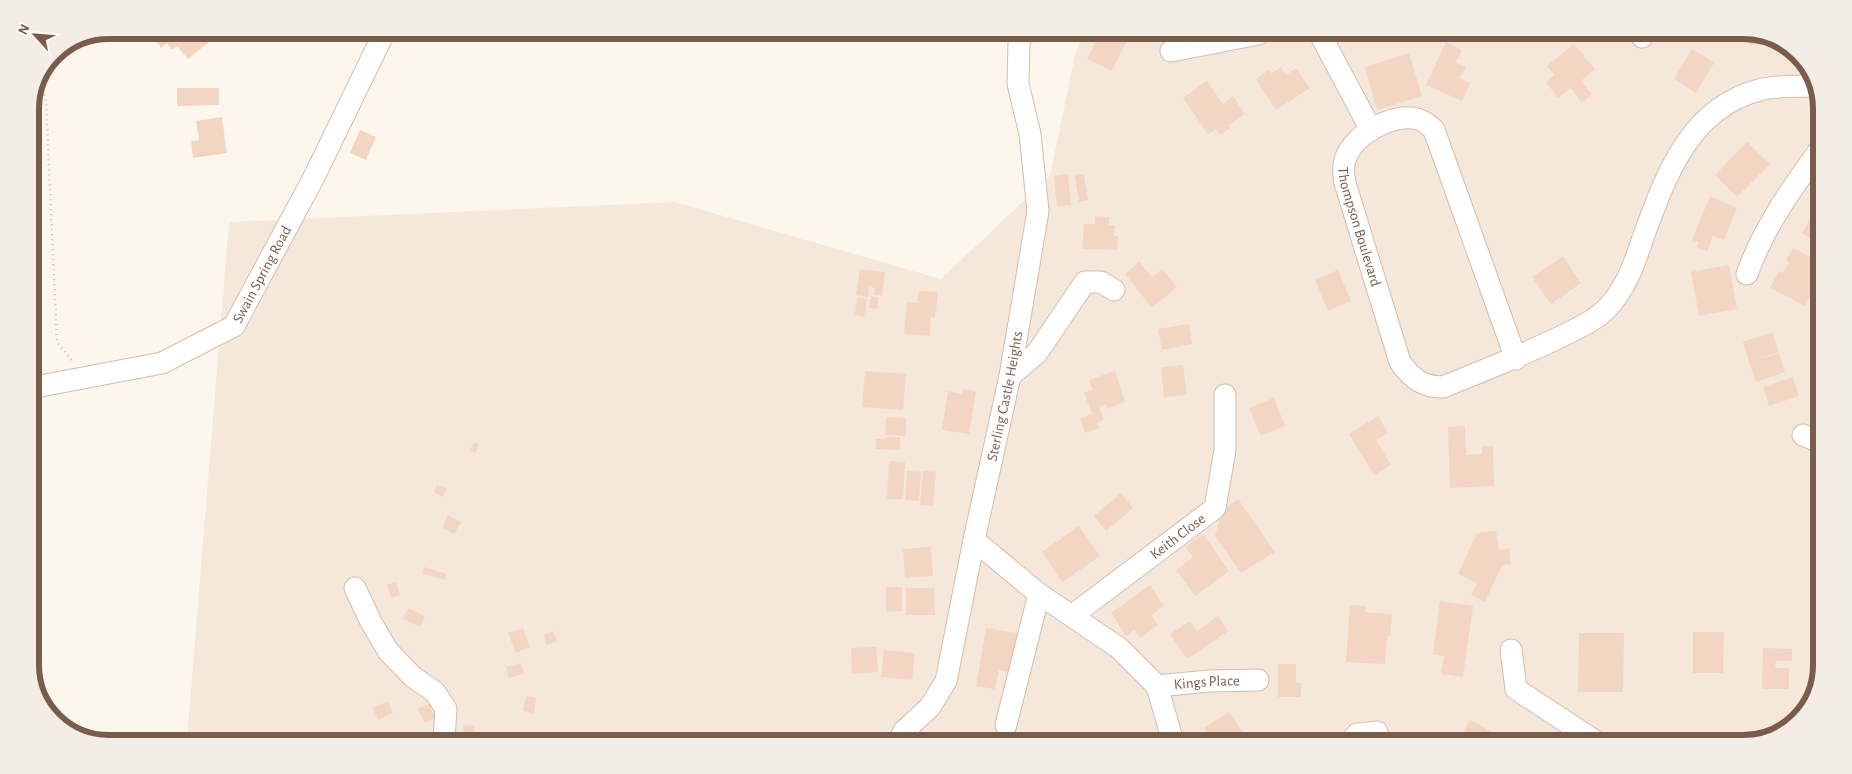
<svg xmlns="http://www.w3.org/2000/svg" width="1852" height="774" font-family="'Alegreya Sans',sans-serif">
  <style>
    .residential { fill: #f5e8da }
    .building { fill: #f3d5c3 }
    .lines { fill: none; stroke-linecap: round; stroke-linejoin: round }
    .minor-casing { stroke: #d1beb0; stroke-width: 23 }
    .path { stroke: #d9b8a5; stroke-width: 2.5; stroke-dasharray: 1 4; stroke-linecap: butt }
    .minor { stroke: #fff; stroke-width: 21 }
    .labels { text-anchor: middle; dominant-baseline: central; stroke-width: 5; stroke-linejoin: round; paint-order: stroke }
    .street-label { font-size: 15px; fill: #7a5c4d; stroke: #fffaf3 }
    .rim { fill: none; stroke: #7a5c4d; stroke-width: 6 }
  </style>
  <rect width="100%" height="100%" fill="#fdf6ec"/>
  <path class="residential" d="M 1083,33 L 1773,36 L 1806,61 L 1822,104 L 1816,695 L 1787,731 L 1744,744 L 187,739 L 229,222 L 675,202 L 941,279 L 1050,176 L 1075,55 Z"/>
  <path class="building" d="M 147,30 L 207,30 L 210,34 L 205,37 L 209,42 L 188,59 L 177,46 L 172,50 L 167,43 L 161,48 Z
    M 438,31 L 450,31 L 441,36 Z
    M 1100,33 L 1130,35 L 1112,71 L 1087,59 Z
    M 1749,36 L 1766,36 L 1766,44 L 1749,45 Z
    M 1446,42 L 1462,50 L 1456,62 L 1466,67 L 1460,78 L 1470,83 L 1462,101 L 1426,85 Z
    M 1574,44 L 1595,69 L 1581,81 L 1592,94 L 1582,103 L 1571,88 L 1558,98 L 1546,82 L 1554,75 L 1547,66 Z
    M 1692,49 L 1714,63 L 1696,93 L 1674,79 Z
    M 1409,53 L 1422,96 L 1377,110 L 1365,67 Z
    M 1281,67 L 1286,75 L 1296,68 L 1310,88 L 1276,110 L 1256,79 L 1269,70 L 1272,73 Z
    M 1207,81 L 1223,104 L 1233,96 L 1245,114 L 1228,126 L 1230,128 L 1220,135 L 1216,129 L 1208,134 L 1183,98 Z
    M 177,88 L 219,88 L 219,105 L 177,106 Z
    M 222,117 L 227,153 L 193,158 L 191,141 L 199,140 L 196,121 Z
    M 360,130 L 376,137 L 366,160 L 350,153 Z
    M 1747,142 L 1770,164 L 1737,197 L 1715,175 Z
    M 1068,174 L 1071,205 L 1057,206 L 1054,176 Z
    M 1084,174 L 1088,200 L 1079,202 L 1075,176 Z
    M 1710,196 L 1737,208 L 1724,240 L 1713,236 L 1707,252 L 1697,247 L 1699,242 L 1692,240 Z
    M 1821,201 L 1820,244 L 1802,233 Z
    M 1095,216 L 1109,217 L 1109,225 L 1115,225 L 1114,236 L 1118,236 L 1117,250 L 1082,249 L 1084,224 L 1095,224 Z
    M 1793,248 L 1820,262 L 1820,276 L 1805,306 L 1770,288 L 1779,271 L 1783,273 L 1789,262 L 1786,260 Z
    M 1563,256 L 1581,283 L 1551,304 L 1532,277 Z
    M 1139,262 L 1152,277 L 1162,269 L 1177,287 L 1152,308 L 1125,274 Z
    M 1729,265 L 1737,309 L 1699,316 L 1691,272 Z
    M 860,269 L 885,272 L 882,296 L 874,295 L 875,288 L 869,287 L 868,297 L 856,295 Z
    M 1338,270 L 1351,301 L 1328,311 L 1315,280 Z
    M 919,291 L 938,292 L 935,318 L 931,317 L 930,336 L 904,334 L 907,302 L 917,303 Z
    M 871,296 L 879,297 L 877,309 L 869,308 Z
    M 857,297 L 867,299 L 864,317 L 855,315 Z
    M 1189,324 L 1192,344 L 1162,350 L 1158,329 Z
    M 1772,332 L 1779,352 L 1749,362 L 1743,342 Z
    M 1779,353 L 1785,372 L 1756,382 L 1749,362 Z
    M 1183,365 L 1187,395 L 1164,397 L 1161,367 Z
    M 865,371 L 906,374 L 903,410 L 862,407 Z
    M 1115,371 L 1125,402 L 1107,409 L 1106,404 L 1099,407 L 1104,420 L 1097,423 L 1099,428 L 1085,433 L 1080,418 L 1092,414 L 1084,393 L 1093,390 L 1089,380 Z
    M 1793,377 L 1799,396 L 1769,406 L 1763,387 Z
    M 963,389 L 976,391 L 969,434 L 942,430 L 948,391 L 962,394 Z
    M 1274,398 L 1285,426 L 1261,436 L 1249,408 Z
    M 1378,416 L 1388,433 L 1376,440 L 1391,465 L 1374,475 L 1349,434 Z
    M 886,417 L 906,418 L 906,436 L 885,435 Z
    M 1465,426 L 1466,455 L 1482,454 L 1481,446 L 1493,446 L 1494,486 L 1450,488 L 1448,427 Z
    M 886,437 L 900,437 L 900,450 L 876,449 L 876,439 L 886,439 Z
    M 474,442 L 479,445 L 475,453 L 470,450 Z
    M 889,461 L 905,462 L 903,499 L 887,499 Z
    M 907,471 L 921,472 L 919,501 L 905,500 Z
    M 923,471 L 936,472 L 933,506 L 920,505 Z
    M 437,485 L 447,489 L 443,497 L 434,492 Z
    M 1121,493 L 1133,508 L 1106,531 L 1094,516 Z
    M 1238,499 L 1275,552 L 1241,573 L 1215,536 L 1222,510 Z
    M 448,515 L 461,522 L 454,534 L 442,528 Z
    M 1079,526 L 1100,556 L 1062,582 L 1042,552 Z
    M 1496,531 L 1499,550 L 1509,548 L 1511,564 L 1502,565 L 1485,602 L 1471,595 L 1477,583 L 1458,574 L 1477,533 Z
    M 1203,534 L 1229,571 L 1195,596 L 1176,570 L 1193,557 L 1185,547 Z
    M 931,547 L 933,576 L 905,578 L 903,549 Z
    M 424,567 L 447,574 L 445,580 L 423,574 Z
    M 396,582 L 400,595 L 391,598 L 387,585 Z
    M 1150,585 L 1164,606 L 1151,615 L 1158,625 L 1140,638 L 1134,630 L 1126,636 L 1111,613 Z
    M 886,587 L 902,587 L 902,611 L 886,612 Z
    M 906,588 L 934,588 L 935,615 L 906,615 Z
    M 1440,601 L 1473,606 L 1463,677 L 1441,674 L 1444,656 L 1433,654 Z
    M 1350,605 L 1366,606 L 1365,612 L 1392,614 L 1390,636 L 1387,636 L 1385,664 L 1346,662 Z
    M 408,608 L 425,616 L 420,627 L 403,619 Z
    M 1218,616 L 1228,631 L 1187,659 L 1170,634 L 1190,621 L 1197,631 Z
    M 523,628 L 530,647 L 516,653 L 508,633 Z
    M 986,628 L 1017,633 L 1011,672 L 999,670 L 995,689 L 976,686 Z
    M 553,631 L 557,642 L 546,645 L 544,634 Z
    M 1693,632 L 1724,632 L 1723,673 L 1693,673 Z
    M 1579,633 L 1624,633 L 1623,692 L 1578,692 Z
    M 876,647 L 878,672 L 852,674 L 851,648 Z
    M 1763,648 L 1792,649 L 1792,661 L 1776,661 L 1775,668 L 1789,668 L 1789,689 L 1762,689 Z
    M 884,650 L 915,653 L 912,680 L 881,677 Z
    M 521,663 L 524,674 L 509,678 L 506,667 Z
    M 1278,664 L 1296,664 L 1296,683 L 1301,683 L 1301,697 L 1278,697 Z
    M 526,696 L 536,698 L 534,713 L 523,711 Z
    M 388,701 L 393,713 L 378,720 L 373,708 Z
    M 429,704 L 435,718 L 425,723 L 418,709 Z
    M 1229,712 L 1246,738 L 1239,742 L 1213,742 L 1204,728 Z
    M 1470,720 L 1490,731 L 1483,743 L 1457,743 Z
    M 474,725 L 475,740 L 464,739 L 463,726 Z
    M 1415,740 L 1415,743 L 1402,743 L 1402,741 Z"/>
  <g class="lines">
    <defs>
      <g id="minor">
        <path d="M 1320,34 L 1371,130"/>
        <path d="M 1641,35 L 1642,37"/>
        <path d="M 1171,51 L 1259,34"/>
        <path d="M 1747,274 C 1764,227 1792,188 1821,148"/>
        <path id="s1" d="M 1516,359 L 1434,130 C 1430,126 1425,121 1418,119 C 1393,112 1352,135 1345,160 C 1342,168 1344,176 1345,183 L 1400,362 C 1412,379 1423,387 1443,387 C 1482,371 1521,356 1558,338 C 1576,329 1596,321 1609,306 C 1628,285 1635,261 1644,235 C 1666,175 1690,108 1759,90 C 1775,85 1798,87 1815,86"/>
        <path d="M 1010,376 L 1037,353 L 1085,282 L 1101,282 L 1114,290"/>
        <path id="s2" d="M 30,388 L 162,363 L 234,326 L 314,177 L 385,31"/>
        <path d="M 1803,435 L 1819,442"/>
        <path d="M 974,540 L 1039,594 L 1119,648 L 1157,686 L 1173,742"/>
        <path d="M 355,588 L 371,622 L 388,651 L 413,677 L 435,692 L 446,709 L 444,739"/>
        <path id="s3" d="M 1073,615 L 1215,508 L 1225,450 L 1225,395"/>
        <path d="M 1511,650 L 1516,689 L 1598,743"/>
        <path id="s4" d="M 1157,686 L 1209,681 L 1258,680"/>
        <path d="M 1006,725 L 1039,594"/>
        <path id="s5" d="M 899,741 L 904,731 L 930,707 L 946,681 L 974,540 L 1010,376 L 1038,211 L 1030,134 L 1018,84 L 1019,43 L 1022,33"/>
        <path d="M 1350,743 L 1357,734 L 1377,732"/>
      </g>
    </defs>
    <use href="#minor" class="minor-casing"/>
    <path class="path" d="M 41,80 L 46,101 L 57,342 L 73,362"/>
    <use href="#minor" class="minor"/>
  </g>
  <g class="labels">
    <g class="street-label">
      <text stroke="none"><textPath href="#s1" startOffset="422">Thompson Boulevard</textPath></text>
      <text stroke="none"><textPath href="#s2" startOffset="274">Swain Spring Road</textPath></text>
      <text stroke="none"><textPath href="#s5" startOffset="368">Sterling Castle Heights</textPath></text>
      <text stroke="none"><textPath href="#s3" startOffset="131">Keith Close</textPath></text>
      <text stroke="none"><textPath href="#s4" startOffset="50">Kings Place</textPath></text>
    </g>
  </g>
  <path d="M0 0H1852V774H0ZM109 39H1743A70 70 0 0 1 1813 109V665A70 70 0 0 1 1743 735H109A70 70 0 0 1 39 665V109A70 70 0 0 1 109 39Z" fill="#f4ede6" fill-rule="evenodd"/>
  <path class="rim" d="M109 39H1743A70 70 0 0 1 1813 109V665A70 70 0 0 1 1743 735H109A70 70 0 0 1 39 665V109A70 70 0 0 1 109 39Z"/>
  <g transform="translate(35 35) rotate(296)" stroke="#fffaf3" stroke-width="4" paint-order="stroke">
  <path d="M0-4L9 19L0 12L-9 19Z" fill="#7a5c4d"/>
  <text y="-8" font-size="14" font-weight="bold" text-anchor="middle" fill="#7a5c4d">N</text>
  </g>
</svg>
